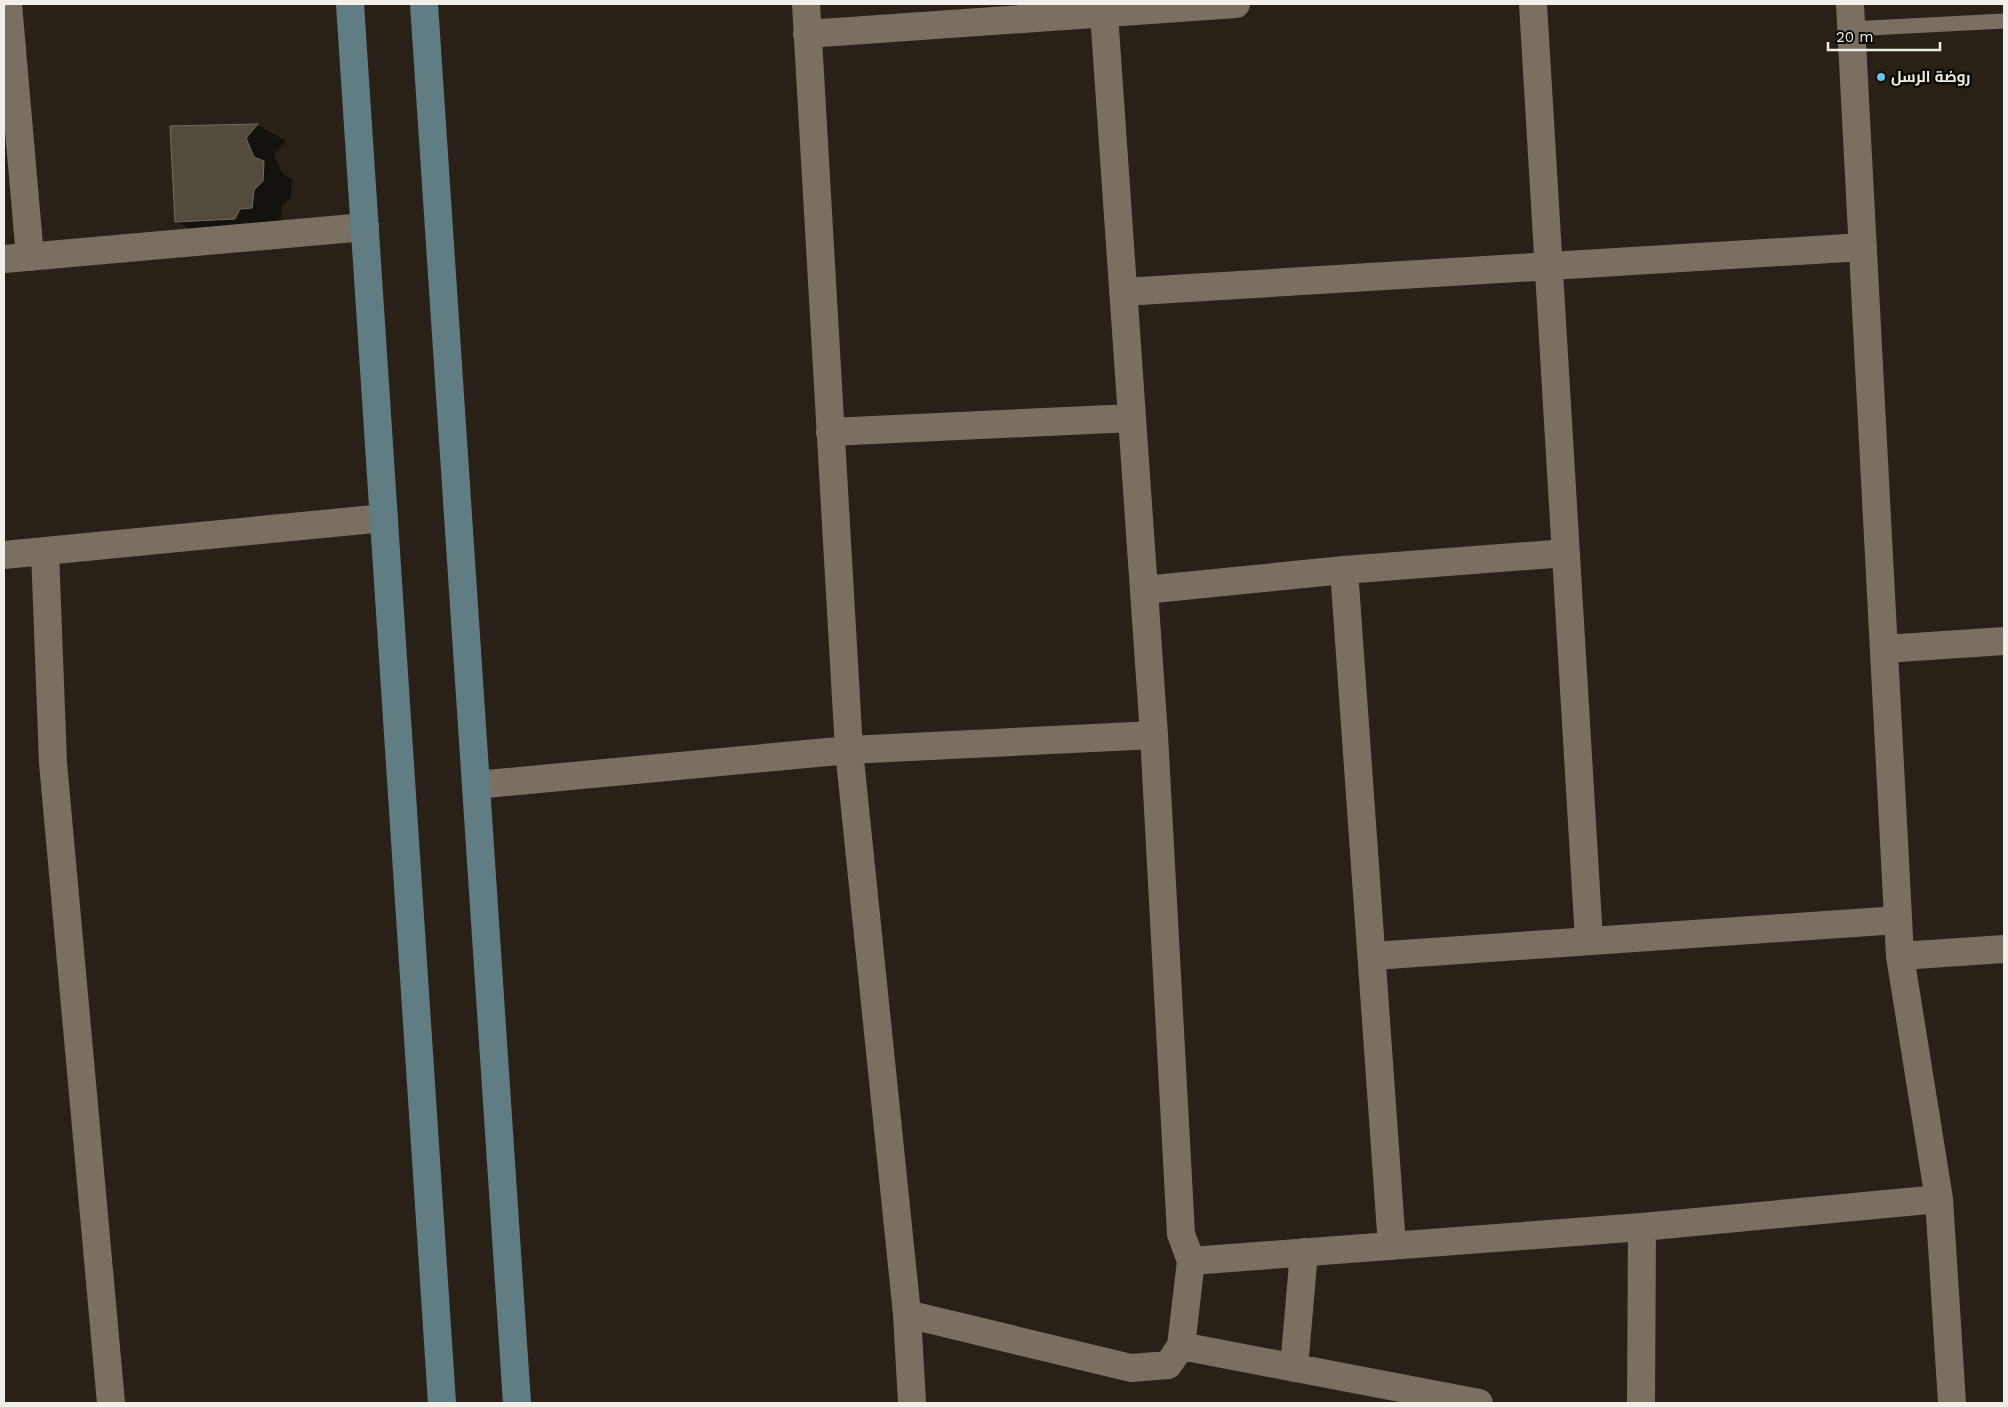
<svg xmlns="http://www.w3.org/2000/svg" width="2008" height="1407" font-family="'Work Sans',Cairo,sans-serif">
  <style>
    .shadow { fill: #0007 }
    .building { fill: #544b3f; stroke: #756b5f }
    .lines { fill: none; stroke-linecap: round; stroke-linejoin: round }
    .lane { stroke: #796f63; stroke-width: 15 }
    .street { stroke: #796f63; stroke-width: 28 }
    .secondary { stroke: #5f7d83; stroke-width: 28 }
    .poi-dot { fill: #67c4ef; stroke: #0f0c07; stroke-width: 2 }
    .labels { text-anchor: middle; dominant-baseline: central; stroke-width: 5; stroke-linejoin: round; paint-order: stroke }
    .poi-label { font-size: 15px; font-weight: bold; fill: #f3eee7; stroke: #0f0c07; text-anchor: start }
  </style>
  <rect width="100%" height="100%" fill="#292117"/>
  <path class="shadow" d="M 258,125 L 286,141 L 274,155 L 282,173 L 292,179 L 291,198 L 282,206 L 281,224 L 205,238 L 176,221 L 171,127 Z"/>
  <path class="building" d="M 258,124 L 246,138 L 254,157 L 264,161 L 263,181 L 254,190 L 252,208 L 240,209 L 235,219 L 175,222 L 170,126 Z"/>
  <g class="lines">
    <path class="lane" d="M 1851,29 L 2004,21"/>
    <path class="street" d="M 8,4 L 30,257
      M 806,4 L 849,750 L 907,1314 L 912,1403
      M 1533,4 L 1589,940
      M 1850,4 L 1900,956 L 1939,1199 L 1952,1403
      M 807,34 L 1236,4
      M 4,259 L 365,227
      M 1123,292 L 1863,247
      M 830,432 L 1132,418
      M 45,551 L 53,763 L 111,1403
      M 4,555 L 384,518
      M 1344,570 L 1392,1246
      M 1144,590 L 1344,570 L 1566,553
      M 1884,649 L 2004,641
      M 476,785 L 849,750 L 1154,735
      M 1373,956 L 1898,920
      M 1900,956 L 2004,949
      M 1191,1261 L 1642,1227 L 1939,1199
      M 907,1314 L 1131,1368 L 1168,1365 L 1181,1346 L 1191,1261 L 1181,1234 L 1154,735 L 1104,14
      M 1181,1346 L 1479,1403
      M 1294,1368 L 1304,1252
      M 1641,1403 L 1642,1227"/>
    <path class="secondary" d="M 350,4 L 442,1403
      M 424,4 L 517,1403"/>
  </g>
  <circle class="poi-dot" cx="1881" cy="77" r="5"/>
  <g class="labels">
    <g class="poi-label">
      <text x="1891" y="77">روضة الرسل</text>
    </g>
  </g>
  <rect width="2008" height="1407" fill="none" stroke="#f3eee7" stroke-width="10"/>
  <path d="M1828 42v8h112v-8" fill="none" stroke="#f3eee7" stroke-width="2.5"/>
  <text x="1836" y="42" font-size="15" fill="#f3eee7" stroke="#0f0c07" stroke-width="4" paint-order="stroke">20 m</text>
</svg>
